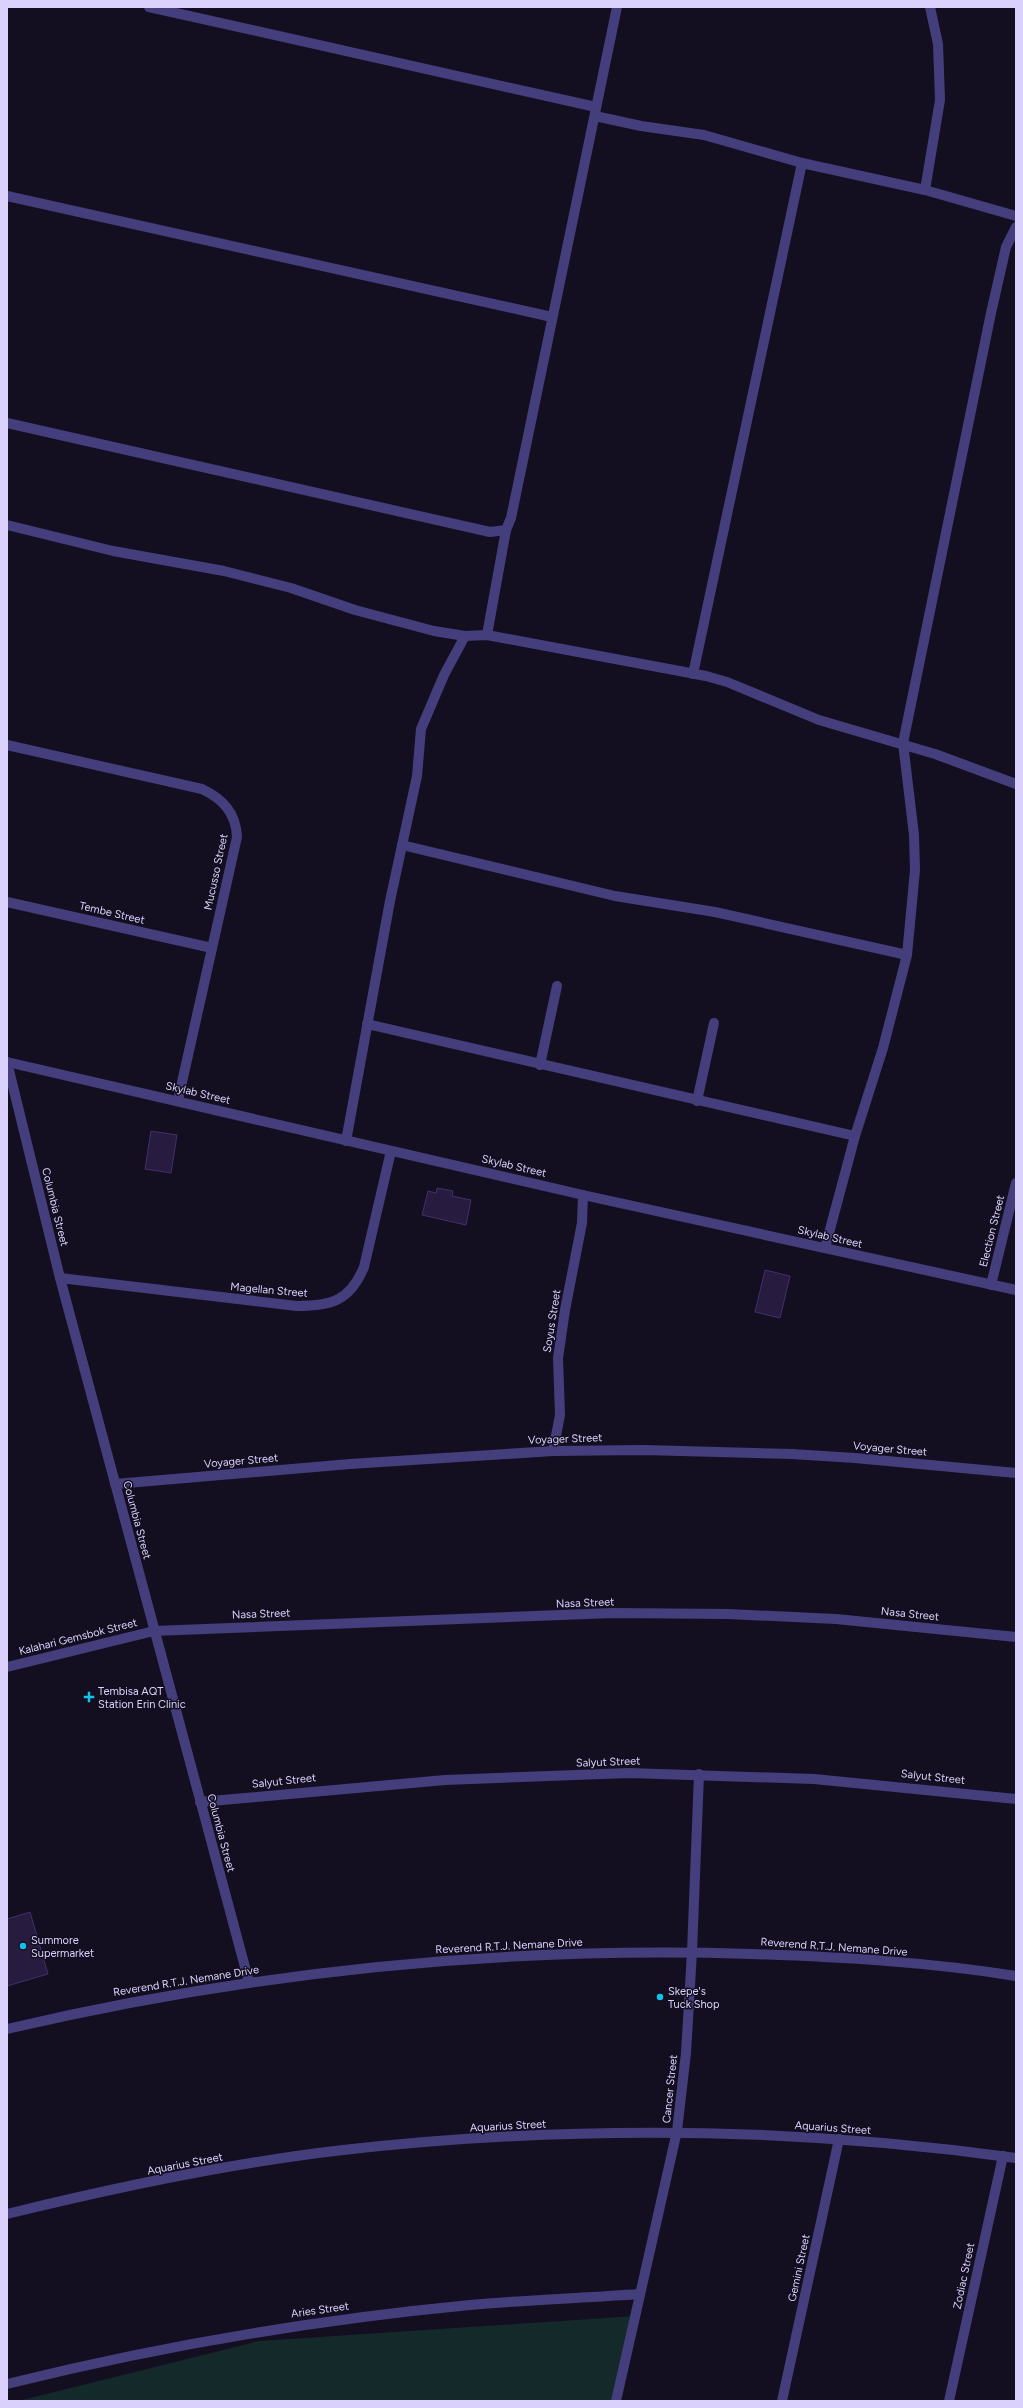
<svg xmlns="http://www.w3.org/2000/svg" width="1023" height="2408" font-family="Figtree,sans-serif">
	<style>
		.green { fill: #13292a }
		.building { fill: #271c40; stroke: #40306a }
		.lines { fill: none; stroke-linecap: round; stroke-linejoin: round }
		.minor { stroke: #453e7c; stroke-width: 10 }
		.poi-dot { fill: #12c2e8; stroke: #130f21; stroke-width: 1.5 }
		.labels { text-anchor: middle; dominant-baseline: central; stroke-width: 3; stroke-linejoin: round; paint-order: stroke }
		.street-label { font-size: 11px; fill: #dad2fc; stroke: #130f21 }
		.poi-label { font-size: 11px; fill: #dad2fc; stroke: #130f21; text-anchor: start }
	</style>
	<rect width="100%" height="100%" fill="#130f21"/>
	<!-- green -->
	<polygon class="green" points="636,2316 618,2401 18,2401 259,2341"/>
	<!-- building -->
	<g class="building">
		<polygon points="151,1131 177,1135 171,1173 145,1169"/>
		<polygon points="437,1188 453,1191 452,1196 471,1200 466,1225 422,1215 428,1191 436,1193"/>
		<polygon points="765,1270 790,1276 780,1318 755,1312"/>
		<polygon points="30,1912 48,1974 7,1986 7,1919"/>
	</g>
	<g class="lines">
		<!-- minor -->
		<g class="minor">
			<polyline points="149,7 596,107"/>
			<polyline points="595,116 641,126 704,135 802,163 925,190 1016,216"/>
			<polyline points="925,190 940,100 938,44 930,7"/>
			<polyline points="7,196 552,317"/>
			<polyline points="7,423 490,532 506,530"/>
			<polyline points="7,525 113,551 224,571 291,588 355,610 434,631 465,636 487,635 706,676 727,682 819,720 935,754 1016,784"/>
			<polyline points="487,635 506,530 511,518 617,7"/>
			<polyline points="693,674 802,163"/>
			<path d="M7 745 202 789C223 799 236 813 237 837L178 1100"/>
			<polyline points="402,845 615,896 715,912 907,955"/>
			<polyline points="7,902 212,948"/>
			<polyline points="367,1024 855,1136"/>
			<polyline points="7,1062 583,1195 1016,1290"/>
			<polyline points="7,1062 60,1278 249,1982"/>
			<polyline points="540,1065 557,986"/>
			<polyline points="697,1101 714,1023"/>
			<polyline points="346,1141 390,901 417,776 421,729 444,675 465,636"/>
			<polyline points="825,1248 855,1136 883,1048 907,955 915,870 914,835 903,743 991,313 1006,247 1016,227"/>
			<path d="M60 1278 297 1306C331 1306 350 1301 364 1267L391 1151"/>
			<polyline points="991,1285 1016,1183"/>
			<polyline points="553,1451 560,1415 558,1358 565,1310 582,1223 583,1195"/>
			<polyline points="115,1484 350,1464 553,1451 644,1450 792,1454 855,1458 1016,1473"/>
			<polyline points="7,1667 154,1631 613,1613 728,1614 836,1619 1016,1637"/>
			<polyline points="200,1802 445,1780 629,1773 814,1779 1016,1799"/>
			<path d="M7 2029C251 1972 501 1946 752 1954 840 1957 929 1962 1016 1976"/>
			<path d="M7 2214C117 2187 230 2163 343 2150 566 2125 794 2127 1016 2158"/>
			<path d="M7 2384C160 2346 313 2320 470 2305 527 2300 584 2298 640 2294"/>
			<polyline points="616,2401 677,2131 686,2053 692,1952 699,1774"/>
			<polyline points="782,2401 839,2139"/>
			<polyline points="949,2401 1003,2156"/>
		</g>
	</g>
	<!-- markers -->
	<g class="poi-dot">
		<path d="M87 1691h4v4h4v4h-4v4h-4v-4h-4v-4h4z"/>
		<circle cx="23" cy="1946" r="4"/>
		<circle cx="660" cy="1997" r="4"/>
	</g>
	<g class="labels">
		<!-- street labels -->
		<g class="street-label">
			<text transform="translate(216 872) rotate(-78)">Mucusso Street</text>
			<text transform="translate(112 913) rotate(13)">Tembe Street</text>
			<text transform="translate(198 1093) rotate(13)">Skylab Street</text>
			<text transform="translate(514 1166) rotate(13)">Skylab Street</text>
			<text transform="translate(55 1207) rotate(76)">Columbia Street</text>
			<text transform="translate(992 1231) rotate(-76)">Election Street</text>
			<text transform="translate(830 1237) rotate(13)">Skylab Street</text>
			<text transform="translate(269 1290) rotate(5)">Magellan Street</text>
			<text transform="translate(552 1321) rotate(-81)">Soyus Street</text>
			<text transform="translate(565 1439) rotate(-2)">Voyager Street</text>
			<text transform="translate(890 1449) rotate(5)">Voyager Street</text>
			<text transform="translate(241 1461) rotate(-5)">Voyager Street</text>
			<text transform="translate(137 1520) rotate(75)">Columbia Street</text>
			<text transform="translate(585 1603) rotate(-2)">Nasa Street</text>
			<text transform="translate(261 1614) rotate(-2)">Nasa Street</text>
			<text transform="translate(910 1614) rotate(6)">Nasa Street</text>
			<text transform="translate(78 1637) rotate(-14)">Kalahari Gemsbok Street</text>
			<text transform="translate(608 1762) rotate(-2)">Salyut Street</text>
			<text transform="translate(933 1777) rotate(6)">Salyut Street</text>
			<text transform="translate(284 1781) rotate(-6)">Salyut Street</text>
			<text transform="translate(221 1833) rotate(75)">Columbia Street</text>
			<text transform="translate(509 1946) rotate(-3)">Reverend R.T.J. Nemane Drive</text>
			<text transform="translate(834 1947) rotate(4)">Reverend R.T.J. Nemane Drive</text>
			<text transform="translate(186 1981) rotate(-9)">Reverend R.T.J. Nemane Drive</text>
			<text transform="translate(670 2089) rotate(-84)">Cancer Street</text>
			<text transform="translate(508 2126) rotate(-3)">Aquarius Street</text>
			<text transform="translate(833 2128) rotate(4)">Aquarius Street</text>
			<text transform="translate(185 2164) rotate(-11)">Aquarius Street</text>
			<text transform="translate(799 2268) rotate(-78)">Gemini Street</text>
			<text transform="translate(964 2276) rotate(-78)">Zodiac Street</text>
			<text transform="translate(320 2310) rotate(-8)">Aries Street</text>
		</g>
		<!-- poi labels -->
		<g class="poi-label">
			<text x="98" y="1691">Tembisa AQT<tspan x="98" dy="13">Station Erin Clinic</tspan></text>
			<text x="31" y="1940">Summore<tspan x="31" dy="13">Supermarket</tspan></text>
			<text x="668" y="1991">Skepe's<tspan x="668" dy="13">Tuck Shop</tspan></text>
		</g>
	</g>
	<!-- border -->
	<rect width="1023" height="2408" fill="none" stroke="#dad2fc" stroke-width="16"/>
</svg>
